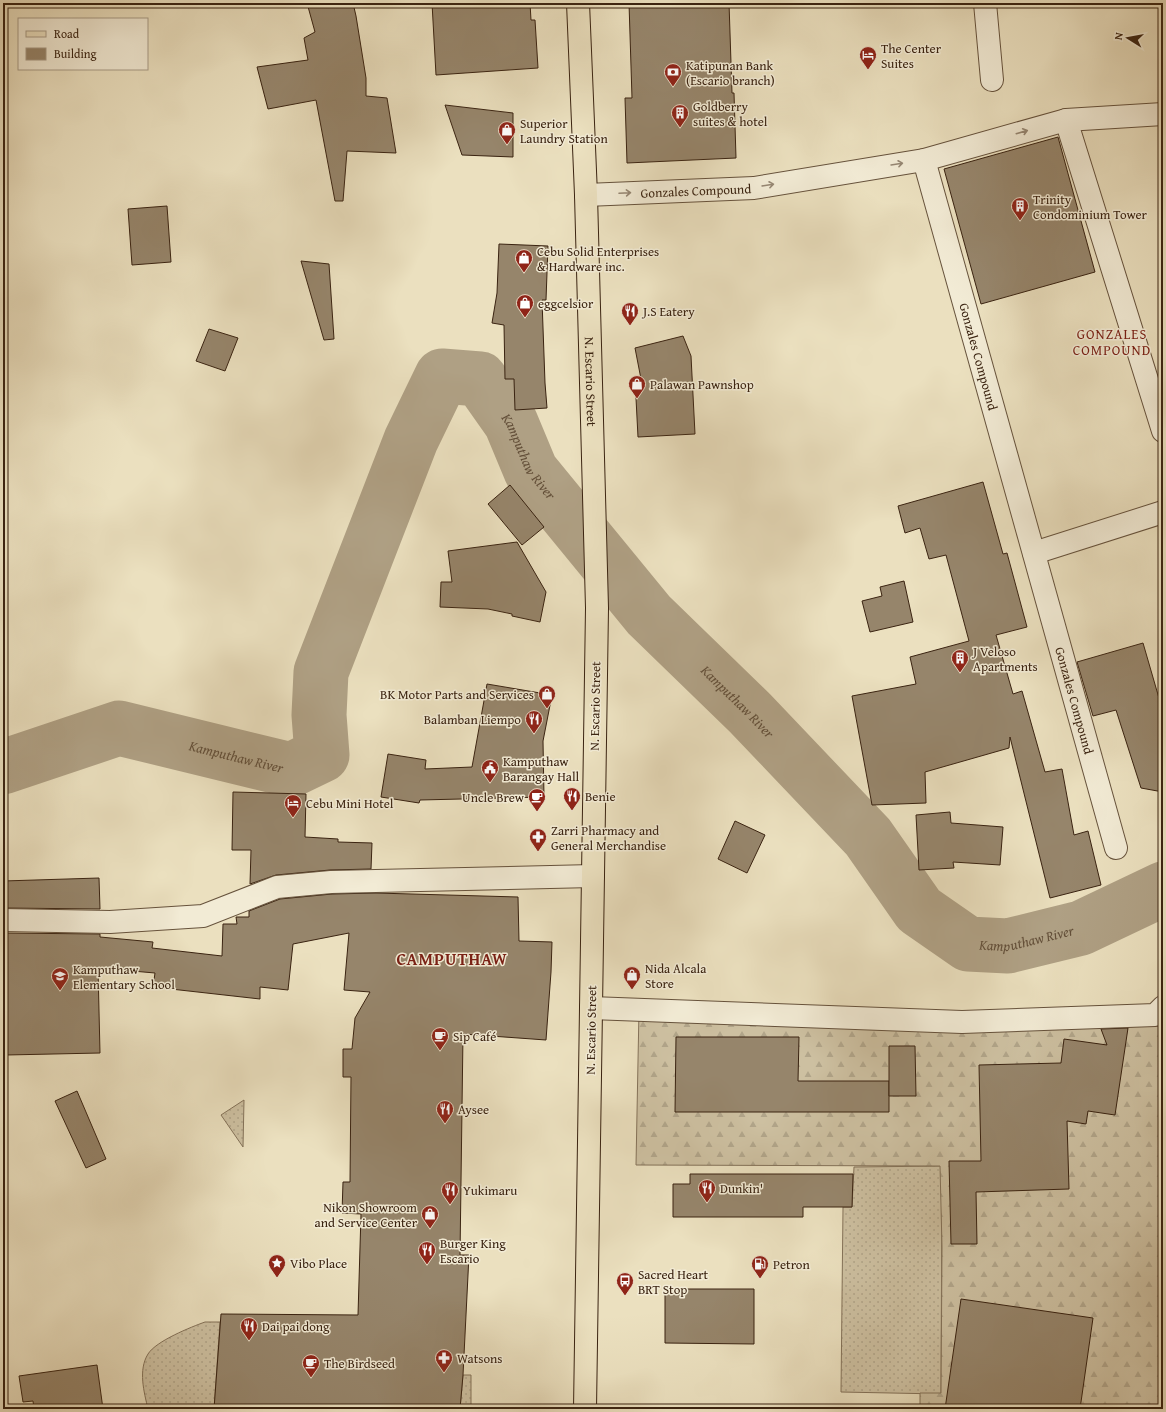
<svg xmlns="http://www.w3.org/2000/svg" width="1166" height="1412" font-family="'Gentium Book Plus',serif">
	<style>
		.grass { fill: url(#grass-dots); stroke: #847259 }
		.forest { fill: url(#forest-firs); stroke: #847259 }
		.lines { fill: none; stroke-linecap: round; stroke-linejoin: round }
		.river { stroke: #afa084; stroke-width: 55 }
		.building { fill: #96856b; stroke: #3a2311 }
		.minor-casing { stroke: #66523c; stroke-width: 24 }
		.major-casing { stroke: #3a2311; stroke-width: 24 }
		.minor { stroke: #f2ebd5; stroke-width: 22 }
		.major { stroke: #ebe0bf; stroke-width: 22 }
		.oneway { stroke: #968773 }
		.labels { text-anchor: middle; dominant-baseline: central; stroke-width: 3; stroke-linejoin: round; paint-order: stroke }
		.poi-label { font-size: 13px; fill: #3a2311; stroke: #f2ebd5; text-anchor: start }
		.street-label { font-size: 13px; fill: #3a2311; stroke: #f2ebd5 }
		.neighbourhood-label { font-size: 14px; letter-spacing: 1px; fill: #7a1f14; stroke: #f2ebd5 }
		.water-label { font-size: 14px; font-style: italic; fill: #634f39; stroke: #f2ebd5 }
		.district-label { font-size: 17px; font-weight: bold; letter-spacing: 1px; fill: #7a1f14; stroke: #f2ebd5 }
	</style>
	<defs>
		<pattern id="grass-dots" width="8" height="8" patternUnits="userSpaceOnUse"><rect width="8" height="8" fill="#cdc0a1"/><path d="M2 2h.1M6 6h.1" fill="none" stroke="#b1a58a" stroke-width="1.8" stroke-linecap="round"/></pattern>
		<pattern id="forest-firs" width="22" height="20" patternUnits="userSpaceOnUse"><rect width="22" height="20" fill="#cdc0a1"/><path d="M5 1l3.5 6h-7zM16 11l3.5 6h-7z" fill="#b1a58a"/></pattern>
	</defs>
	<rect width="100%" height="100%" fill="#ebe0bf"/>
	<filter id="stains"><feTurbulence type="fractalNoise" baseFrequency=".005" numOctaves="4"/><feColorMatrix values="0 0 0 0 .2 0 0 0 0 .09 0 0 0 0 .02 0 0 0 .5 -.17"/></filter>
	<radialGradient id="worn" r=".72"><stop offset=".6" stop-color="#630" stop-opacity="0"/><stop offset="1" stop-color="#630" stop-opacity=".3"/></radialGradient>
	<!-- grass -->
	<g class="grass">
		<polygon points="244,1100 243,1147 221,1115"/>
		<polygon points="942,1166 941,1394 841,1392 843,1207 852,1207 854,1167"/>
		<path d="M205 1322H220L214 1409H148C144 1392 138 1370 148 1354 156 1341 191 1327 205 1322Z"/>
		<polygon points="463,1375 471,1375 471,1409 460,1409"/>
	</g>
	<!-- forest -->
	<polygon class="forest" points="639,1010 1163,1014 1163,1409 920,1409 920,1393 941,1393 942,1247 940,1166 636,1165"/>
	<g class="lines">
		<!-- river -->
		<path class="river" id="s1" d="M3 767 119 728 291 770 322 755 319 715 321 672 411 440 442 376 480 379 511 423 531 471 649 615 750 713 868 837 919 910 968 944 1008 946 1081 928 1163 889"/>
	</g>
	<!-- building -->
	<g class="building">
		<polygon points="307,3 353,3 356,16 366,78 366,96 387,98 396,153 347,151 343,201 335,201 316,100 268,109 257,67 308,60 304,38 315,32"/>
		<polygon points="432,3 530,3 531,20 535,20 538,68 436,75"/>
		<polygon points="629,3 729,3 732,93 734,93 736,158 627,163 625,98 632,98"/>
		<polygon points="445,105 513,113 513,157 462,155"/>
		<polygon points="1058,137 1095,272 981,304 944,169"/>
		<polygon points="167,206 171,262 132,265 128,209"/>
		<polygon points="499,244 548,246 546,300 542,300 545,383 547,408 515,410 514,379 505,379 504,325 492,323 497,293"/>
		<polygon points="301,261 329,264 334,339 324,340"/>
		<polygon points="209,329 238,338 225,371 196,361"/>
		<polygon points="683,336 691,356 695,434 638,437 635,379 641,379 635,348"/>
		<polygon points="983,482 1003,554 1007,553 1027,627 996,635 1013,694 1022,691 1045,772 1062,769 1074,835 1088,831 1101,885 1050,898 1010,737 1009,748 925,772 926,803 872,805 852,696 916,684 910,657 969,641 946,555 929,559 920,528 905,533 898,506"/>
		<polygon points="510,485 544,527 522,545 488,504"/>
		<polygon points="517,542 546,592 540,622 512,616 512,614 488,609 440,607 441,582 452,582 448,551"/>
		<polygon points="904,581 913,622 870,632 862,601 882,596 880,587"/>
		<polygon points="1143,643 1163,712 1163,792 1141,788 1116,710 1093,716 1077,662"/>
		<polygon points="487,684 552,695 543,741 544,797 420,800 419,803 381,797 388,754 426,760 425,769 472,767"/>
		<polygon points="233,792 306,794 305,837 338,839 338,842 372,843 371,869 330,870 276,875 250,884 251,850 232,850"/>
		<polygon points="950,812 951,823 1003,827 1000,865 953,862 954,868 919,870 916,815"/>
		<polygon points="735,821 765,835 747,873 718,859"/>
		<polygon points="99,878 100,909 3,908 3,881"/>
		<polygon points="376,893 518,897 519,941 552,942 551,972 546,1040 463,1034 460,1255 469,1255 463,1375 460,1409 214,1409 221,1314 358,1315 361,1214 342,1213 343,1182 350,1182 351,1077 343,1077 343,1049 352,1049 355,1018 370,992 344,990 349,933 293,944 288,990 260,987 260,999 153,987 155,973 98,968 100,1053 6,1055 3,933 100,934 100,937 153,942 152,948 222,956 223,924 237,924 236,917 249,917 249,911 280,899 332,894"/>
		<polygon points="1128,1028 1115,1115 1088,1111 1086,1124 1067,1121 1069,1189 976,1192 977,1244 951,1244 949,1161 981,1161 979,1065 1061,1063 1064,1039 1107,1045 1101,1029"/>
		<polygon points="676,1037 799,1037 798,1081 889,1081 889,1112 675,1112"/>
		<polygon points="889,1046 915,1046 916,1096 889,1096"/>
		<polygon points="77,1091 106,1159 86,1168 55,1101"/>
		<polygon points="690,1174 853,1174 852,1207 803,1207 803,1217 673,1217 673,1184 690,1184"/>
		<polygon points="665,1289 754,1289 754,1344 665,1343"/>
		<polygon points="961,1299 1093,1318 1080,1409 945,1409"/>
		<polygon points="97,1365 103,1409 34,1409 33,1401 23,1402 19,1376"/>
	</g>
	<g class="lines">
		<!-- minor casing -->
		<g class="minor-casing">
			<g id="minor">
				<polyline points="985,3 992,80"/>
				<polyline points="1066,120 1163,431"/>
				<path id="s2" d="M924 160 1116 848"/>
				<path id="s3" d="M586 195 754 188 924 160 1066 120 1163 114"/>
				<polyline points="1034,553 1163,512"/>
				<polyline points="3,920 110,922 203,916 277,887 331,882 593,876"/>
				<polyline points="591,1008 962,1022 1155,1015 1163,1007"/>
			</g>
		</g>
		<!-- major casing -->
		<g class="major-casing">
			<g id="major">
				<path id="s4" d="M578 3 586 195 597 608 585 1409"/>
			</g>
		</g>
		<!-- minor -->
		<use href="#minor" class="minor"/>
		<!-- major -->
		<use href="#major" class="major"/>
	</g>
	<!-- one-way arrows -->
	<defs><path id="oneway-shaft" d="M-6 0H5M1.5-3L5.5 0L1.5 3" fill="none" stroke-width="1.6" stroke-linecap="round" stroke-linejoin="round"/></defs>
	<g class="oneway">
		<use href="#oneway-shaft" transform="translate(1022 132) rotate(-16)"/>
		<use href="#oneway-shaft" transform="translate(897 164) rotate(-9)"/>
		<use href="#oneway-shaft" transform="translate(768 185) rotate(-9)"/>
		<use href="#oneway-shaft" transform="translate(625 193) rotate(-3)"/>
	</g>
	<!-- icons -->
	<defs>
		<g id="hotel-pin" transform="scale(0.9)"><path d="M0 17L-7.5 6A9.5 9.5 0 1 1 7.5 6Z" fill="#8f2418" stroke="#f2ebd5"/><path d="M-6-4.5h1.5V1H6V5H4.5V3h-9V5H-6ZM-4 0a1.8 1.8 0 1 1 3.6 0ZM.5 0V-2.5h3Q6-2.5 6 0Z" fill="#fff"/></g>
		<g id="bank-pin" transform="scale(0.9)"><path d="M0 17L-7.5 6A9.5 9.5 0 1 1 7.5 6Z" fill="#8f2418" stroke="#f2ebd5"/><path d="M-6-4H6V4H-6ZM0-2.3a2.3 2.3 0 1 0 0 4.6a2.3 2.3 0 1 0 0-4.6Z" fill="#fff"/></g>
		<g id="building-pin" transform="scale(0.9)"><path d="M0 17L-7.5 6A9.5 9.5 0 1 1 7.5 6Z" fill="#8f2418" stroke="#f2ebd5"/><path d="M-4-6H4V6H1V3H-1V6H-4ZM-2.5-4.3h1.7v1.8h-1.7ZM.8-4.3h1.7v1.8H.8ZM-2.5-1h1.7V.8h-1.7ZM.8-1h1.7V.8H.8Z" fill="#fff"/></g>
		<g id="shop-pin" transform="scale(0.9)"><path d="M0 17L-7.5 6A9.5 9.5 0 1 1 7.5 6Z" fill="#8f2418" stroke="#f2ebd5"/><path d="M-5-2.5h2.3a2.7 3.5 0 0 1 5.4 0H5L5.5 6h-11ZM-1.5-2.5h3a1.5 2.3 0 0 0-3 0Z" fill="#fff"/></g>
		<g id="restaurant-pin" transform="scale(0.9)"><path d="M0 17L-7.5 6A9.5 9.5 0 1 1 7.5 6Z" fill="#8f2418" stroke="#f2ebd5"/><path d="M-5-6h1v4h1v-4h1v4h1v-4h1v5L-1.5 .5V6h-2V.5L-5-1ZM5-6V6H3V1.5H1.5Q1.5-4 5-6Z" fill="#fff"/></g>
		<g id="civic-pin" transform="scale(0.9)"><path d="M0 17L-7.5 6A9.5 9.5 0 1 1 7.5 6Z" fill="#8f2418" stroke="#f2ebd5"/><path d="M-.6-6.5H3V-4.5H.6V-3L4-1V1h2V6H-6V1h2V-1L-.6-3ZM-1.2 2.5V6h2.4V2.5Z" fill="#fff"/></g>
		<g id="cafe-pin" transform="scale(0.9)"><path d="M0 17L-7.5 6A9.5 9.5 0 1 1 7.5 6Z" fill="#8f2418" stroke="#f2ebd5"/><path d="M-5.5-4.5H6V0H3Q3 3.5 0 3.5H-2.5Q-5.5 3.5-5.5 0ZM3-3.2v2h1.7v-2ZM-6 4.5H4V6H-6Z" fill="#fff"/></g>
		<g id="pharmacy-pin" transform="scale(0.9)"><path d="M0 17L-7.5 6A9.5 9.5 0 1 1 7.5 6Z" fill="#8f2418" stroke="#f2ebd5"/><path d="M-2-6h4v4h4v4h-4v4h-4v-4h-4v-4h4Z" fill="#fff"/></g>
		<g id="school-pin" transform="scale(0.9)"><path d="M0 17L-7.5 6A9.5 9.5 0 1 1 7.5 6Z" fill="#8f2418" stroke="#f2ebd5"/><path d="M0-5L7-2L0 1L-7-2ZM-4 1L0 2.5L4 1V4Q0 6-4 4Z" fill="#fff"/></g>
		<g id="sight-pin" transform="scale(0.9)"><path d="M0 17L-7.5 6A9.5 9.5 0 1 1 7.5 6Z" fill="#8f2418" stroke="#f2ebd5"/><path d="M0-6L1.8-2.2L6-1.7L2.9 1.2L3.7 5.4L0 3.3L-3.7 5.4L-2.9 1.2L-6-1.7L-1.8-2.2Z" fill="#fff"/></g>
		<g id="fuel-pin" transform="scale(0.9)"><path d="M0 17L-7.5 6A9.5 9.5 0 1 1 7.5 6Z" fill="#8f2418" stroke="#f2ebd5"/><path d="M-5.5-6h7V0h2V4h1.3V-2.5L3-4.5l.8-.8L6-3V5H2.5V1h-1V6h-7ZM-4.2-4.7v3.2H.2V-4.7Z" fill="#fff"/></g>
		<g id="bus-pin" transform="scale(0.9)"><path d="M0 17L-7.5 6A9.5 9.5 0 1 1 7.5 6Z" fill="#8f2418" stroke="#f2ebd5"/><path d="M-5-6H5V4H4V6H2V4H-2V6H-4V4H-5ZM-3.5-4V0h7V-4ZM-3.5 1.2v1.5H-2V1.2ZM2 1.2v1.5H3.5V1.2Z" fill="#fff"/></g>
	</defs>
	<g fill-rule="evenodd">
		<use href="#hotel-pin" x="868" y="55"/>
		<use href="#bank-pin" x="673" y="72"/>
		<use href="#building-pin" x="680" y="113"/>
		<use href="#shop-pin" x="507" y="130"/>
		<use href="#building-pin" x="1020" y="206"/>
		<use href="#shop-pin" x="524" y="258"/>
		<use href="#shop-pin" x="525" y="303"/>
		<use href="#restaurant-pin" x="630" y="311"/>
		<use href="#shop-pin" x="637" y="384"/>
		<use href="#building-pin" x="960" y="658"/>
		<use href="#shop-pin" x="547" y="694"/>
		<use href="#restaurant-pin" x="534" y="719"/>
		<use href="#civic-pin" x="490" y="768"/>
		<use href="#restaurant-pin" x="572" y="796"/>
		<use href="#cafe-pin" x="537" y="797"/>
		<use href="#hotel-pin" x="293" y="803"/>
		<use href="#pharmacy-pin" x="538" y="837"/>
		<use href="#shop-pin" x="632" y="975"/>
		<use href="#school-pin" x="60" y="976"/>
		<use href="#cafe-pin" x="440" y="1036"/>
		<use href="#restaurant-pin" x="445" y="1109"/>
		<use href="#restaurant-pin" x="707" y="1188"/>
		<use href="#restaurant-pin" x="450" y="1190"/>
		<use href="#shop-pin" x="430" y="1214"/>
		<use href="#restaurant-pin" x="427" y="1250"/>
		<use href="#sight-pin" x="277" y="1263"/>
		<use href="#fuel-pin" x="760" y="1264"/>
		<use href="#bus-pin" x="625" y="1281"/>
		<use href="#restaurant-pin" x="249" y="1326"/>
		<use href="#pharmacy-pin" x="444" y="1358"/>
		<use href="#cafe-pin" x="311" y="1363"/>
	</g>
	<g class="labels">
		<!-- poi labels -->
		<g class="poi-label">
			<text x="881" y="48">The Center<tspan x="881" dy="15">Suites</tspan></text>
			<text x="686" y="65">Katipunan Bank<tspan x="686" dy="15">(Escario branch)</tspan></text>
			<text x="693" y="106">Goldberry<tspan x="693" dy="15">suites &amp; hotel</tspan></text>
			<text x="520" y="123">Superior<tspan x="520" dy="15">Laundry Station</tspan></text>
			<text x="1033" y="199">Trinity<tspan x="1033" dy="15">Condominium Tower</tspan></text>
			<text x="537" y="251">Cebu Solid Enterprises<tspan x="537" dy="15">&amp; Hardware inc.</tspan></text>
			<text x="538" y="303">eggcelsior</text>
			<text x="643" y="311">J.S Eatery</text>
			<text x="650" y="384">Palawan Pawnshop</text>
			<text x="973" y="651">J Veloso<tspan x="973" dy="15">Apartments</tspan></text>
			<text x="534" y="694" text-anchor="end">BK Motor Parts and Services</text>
			<text x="521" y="719" text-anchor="end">Balamban Liempo</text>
			<text x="503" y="761">Kamputhaw<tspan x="503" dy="15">Barangay Hall</tspan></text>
			<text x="585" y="796">Benie</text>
			<text x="524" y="797" text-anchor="end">Uncle Brew</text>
			<text x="306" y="803">Cebu Mini Hotel</text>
			<text x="551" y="830">Zarri Pharmacy and<tspan x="551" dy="15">General Merchandise</tspan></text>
			<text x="645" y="968">Nida Alcala<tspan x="645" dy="15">Store</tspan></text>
			<text x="73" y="969">Kamputhaw<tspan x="73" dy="15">Elementary School</tspan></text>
			<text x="453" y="1036">Sip Café</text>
			<text x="458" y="1109">Aysee</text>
			<text x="720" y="1188">Dunkin'</text>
			<text x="463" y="1190">Yukimaru</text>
			<text x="417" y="1207" text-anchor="end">Nikon Showroom<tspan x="417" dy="15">and Service Center</tspan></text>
			<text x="440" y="1243">Burger King<tspan x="440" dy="15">Escario</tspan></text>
			<text x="290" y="1263">Vibo Place</text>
			<text x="773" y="1264">Petron</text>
			<text x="638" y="1274">Sacred Heart<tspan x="638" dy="15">BRT Stop</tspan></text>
			<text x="262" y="1326">Dai pai dong</text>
			<text x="457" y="1358">Watsons</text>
			<text x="324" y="1363">The Birdseed</text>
		</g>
		<!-- street labels -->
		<g class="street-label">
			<text stroke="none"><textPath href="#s3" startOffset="110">Gonzales Compound</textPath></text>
			<text stroke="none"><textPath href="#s2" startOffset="204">Gonzales Compound</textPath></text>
			<text stroke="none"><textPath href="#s4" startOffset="379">N. Escario Street</textPath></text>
			<text stroke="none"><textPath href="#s2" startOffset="561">Gonzales Compound</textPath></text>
			<text transform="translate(595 706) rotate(-89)">N. Escario Street</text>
			<text transform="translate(591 1030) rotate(-89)">N. Escario Street</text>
		</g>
		<!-- neighbourhood labels -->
		<g class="neighbourhood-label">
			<text x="1112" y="334">GONZALES<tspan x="1112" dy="16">COMPOUND</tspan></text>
		</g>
		<!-- water labels -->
		<g class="water-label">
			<text stroke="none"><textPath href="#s1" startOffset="867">Kamputhaw River</textPath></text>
			<text stroke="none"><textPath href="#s1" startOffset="1191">Kamputhaw River</textPath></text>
			<text stroke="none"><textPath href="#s1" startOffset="243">Kamputhaw River</textPath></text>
			<text stroke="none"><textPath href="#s1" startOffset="1587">Kamputhaw River</textPath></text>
		</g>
		<!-- district labels -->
		<g class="district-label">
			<text x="452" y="958">CAMPUTHAW</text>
		</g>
	</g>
	<!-- margin -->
	<rect width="1166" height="1412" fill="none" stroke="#ebe0bf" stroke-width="16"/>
	<rect x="4" y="4" width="1158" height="1404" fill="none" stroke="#3a2311" stroke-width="2"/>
	<rect x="8" y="8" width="1150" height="1396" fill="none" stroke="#3a2311"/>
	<!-- legend -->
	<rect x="18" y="18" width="130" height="52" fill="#f2ebd5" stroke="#a89b87"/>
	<rect x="26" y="31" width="20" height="6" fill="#ebe0bf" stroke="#a89b87"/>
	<text x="54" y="38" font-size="12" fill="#3a2311">Road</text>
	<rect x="26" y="48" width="20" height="12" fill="#96856b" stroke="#a89b87"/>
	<text x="54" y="58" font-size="12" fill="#3a2311">Building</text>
	<!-- north arrow -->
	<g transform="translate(1128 38) rotate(281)" stroke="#f2ebd5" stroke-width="3" paint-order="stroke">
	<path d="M0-3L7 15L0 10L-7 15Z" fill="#3a2311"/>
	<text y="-6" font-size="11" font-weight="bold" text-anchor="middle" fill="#3a2311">N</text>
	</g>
	<rect width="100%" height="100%" filter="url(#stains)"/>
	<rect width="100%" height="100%" fill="url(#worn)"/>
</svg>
